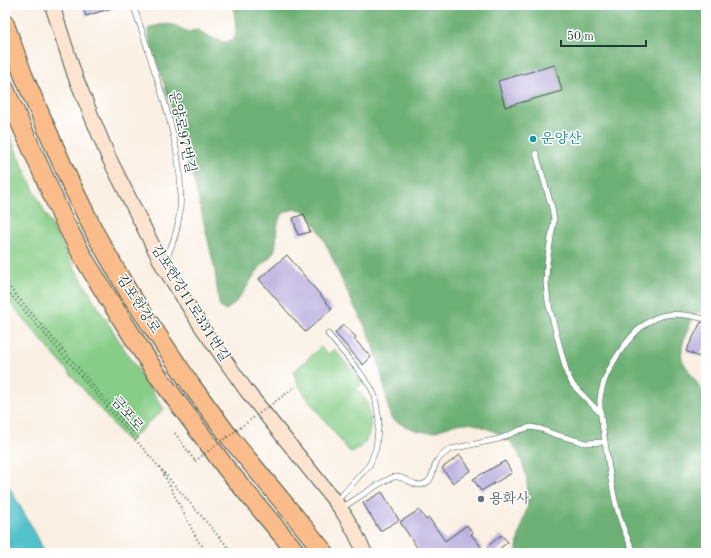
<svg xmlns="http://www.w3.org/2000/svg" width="711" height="558" font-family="'Old Standard TT','Noto Serif KR',serif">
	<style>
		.green { fill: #87cd87; stroke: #53855e }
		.forest { fill: #6db074; stroke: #467654 }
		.water { fill: #53c1ca; stroke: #397f7f }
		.building { fill: #b8acdd }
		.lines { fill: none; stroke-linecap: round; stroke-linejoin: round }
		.lane-casing { stroke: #40584e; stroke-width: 6 }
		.secondary-casing { stroke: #40584e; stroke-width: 16 }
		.highway-casing { stroke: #40584e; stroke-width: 20 }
		.path { stroke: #40584e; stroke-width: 2; stroke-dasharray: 1 3; stroke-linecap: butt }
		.lane { stroke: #fff; stroke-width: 5 }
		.secondary { stroke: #fde4d0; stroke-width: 14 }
		.highway { stroke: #f9bc8a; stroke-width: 18 }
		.path-bridge { stroke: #40584e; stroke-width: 2; stroke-dasharray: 1 3; stroke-linecap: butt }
		.culture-dot { fill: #0f9aa8; stroke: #fff; stroke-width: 1.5 }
		.worship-dot { fill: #6b7280; stroke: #fff; stroke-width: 1.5 }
		.labels { text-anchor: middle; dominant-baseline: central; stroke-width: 3; stroke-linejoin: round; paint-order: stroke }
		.street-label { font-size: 14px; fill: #1f3d34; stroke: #fff }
		.culture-label { font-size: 14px; fill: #0d838f; stroke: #fff; text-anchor: start }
		.worship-label { font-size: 14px; fill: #5b616d; stroke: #fff; text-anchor: start }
	</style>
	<rect width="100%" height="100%" fill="#fff"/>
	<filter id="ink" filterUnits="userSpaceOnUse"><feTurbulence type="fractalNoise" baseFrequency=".025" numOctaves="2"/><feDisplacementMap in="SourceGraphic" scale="8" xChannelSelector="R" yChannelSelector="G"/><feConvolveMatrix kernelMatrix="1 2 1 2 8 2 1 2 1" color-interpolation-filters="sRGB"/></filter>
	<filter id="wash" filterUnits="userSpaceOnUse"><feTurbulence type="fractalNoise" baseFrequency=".012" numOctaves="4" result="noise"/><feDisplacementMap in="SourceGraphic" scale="16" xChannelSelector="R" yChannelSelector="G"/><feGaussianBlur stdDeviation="0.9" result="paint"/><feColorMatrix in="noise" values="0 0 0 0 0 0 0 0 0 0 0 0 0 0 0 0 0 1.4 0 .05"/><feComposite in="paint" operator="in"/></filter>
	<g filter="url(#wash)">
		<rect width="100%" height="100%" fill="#faefe2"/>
		<!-- green -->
		<g class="green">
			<path d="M5 124C45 226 103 319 164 409L128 442 5 297Z"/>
			<path d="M321 347 328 354 334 349 363 383 357 389C360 393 364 397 367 402 368 405 369 408 369 411 373 429 369 443 353 452L349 451 310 402 298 384 293 372Z"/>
		</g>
		<!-- forest -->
		<path class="forest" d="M234 5H706V314L696 312C690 326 679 343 682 360L706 397V553H517C517 545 518 537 521 529 522 522 525 515 527 508 530 489 525 456 510 442 506 437 500 434 495 432 486 428 475 423 466 423 455 423 446 428 436 431 422 435 402 426 391 418 388 410 387 402 386 394 382 377 378 360 373 344 367 327 357 313 350 298 341 280 319 221 305 212 299 207 289 209 283 214 274 223 278 238 275 249 272 257 263 263 258 270 248 283 241 301 226 310L222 309 219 304 215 271 196 188 184 146 148 34V29C152 26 156 26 160 25 173 23 176 25 187 32L197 30C208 34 229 52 236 34Z"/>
		<!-- water -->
		<polygon class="water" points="5,480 36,534 45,553 5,553"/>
		<g id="blocks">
			<!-- building -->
			<g class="building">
				<polygon points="82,5 114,5 115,7 86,16"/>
				<polygon points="555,65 562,91 505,107 498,81"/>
				<polygon points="304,214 310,232 298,235 293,218"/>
				<polygon points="287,255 332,309 305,332 259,279"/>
				<polygon points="701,322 706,323 706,343 699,357 686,351"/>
				<polygon points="343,325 356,337 354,339 371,357 363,365 335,333"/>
				<polygon points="460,455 471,470 453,483 442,468"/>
				<polygon points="505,461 512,473 481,491 473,479"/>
				<polygon points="382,492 399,520 380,531 363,503"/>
				<polygon points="419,510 426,520 429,518 445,541 467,525 473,533 471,534 482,548 475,553 421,553 400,522"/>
				<polygon points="501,535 508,542 494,553 492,553 487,547"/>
			</g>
		</g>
	</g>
	<g filter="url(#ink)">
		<use href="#blocks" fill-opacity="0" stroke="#40584e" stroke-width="1"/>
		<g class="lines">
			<!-- lane casing -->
			<g class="lane-casing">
				<g id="lane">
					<path d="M133 5C140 24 146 43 152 63 168 111 188 172 178 223 176 237 170 250 164 263"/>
					<polyline points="536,153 552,208 554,220 547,262 546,283 548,302 567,374 573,385 601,414"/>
					<polyline points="328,334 359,371 370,386 375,396 379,420 376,448 370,464 336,502"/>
					<path d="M342 508C352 502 385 478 395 477 406 476 414 488 424 484 434 480 432 469 437 461 440 456 446 452 451 449L499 439 520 430 531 427 541 429 554 434 585 443 605 442"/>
					<path d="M635 553C615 519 611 480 605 442 603 428 599 413 600 399 603 371 633 324 661 316 675 312 692 316 706 319"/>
				</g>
			</g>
			<!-- secondary casing -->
			<g class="secondary-casing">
				<polyline id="secondary" points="52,5 75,76 108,156 163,266 203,329 246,390 341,509 353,529 365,553"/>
			</g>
			<!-- highway casing -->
			<g class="highway-casing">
				<g id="highway">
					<polyline points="5,24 24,77 70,182 96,235 128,291 191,385 231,439 325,553"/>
					<polyline points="5,89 62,217 83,257 108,298 156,373 226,468 297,553"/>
				</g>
			</g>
			<!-- path -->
			<g class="path">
				<polyline points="5,282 138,438"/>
				<polyline points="5,288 233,553"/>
				<polyline points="175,433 195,461"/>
				<polyline points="162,471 198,541 209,553"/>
			</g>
			<!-- lane -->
			<use href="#lane" class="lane"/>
			<!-- secondary -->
			<use href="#secondary" class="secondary"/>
			<!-- highway -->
			<use href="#highway" class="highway"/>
			<!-- path-bridge -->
			<polyline class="path-bridge" points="195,461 295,387"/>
		</g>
	</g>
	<!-- markers -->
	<circle class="culture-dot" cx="533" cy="139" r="4"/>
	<circle class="worship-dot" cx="481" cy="499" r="4"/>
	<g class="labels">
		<!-- street labels -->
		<g class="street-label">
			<text transform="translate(182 132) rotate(78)">운양로97번길</text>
			<text transform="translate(190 303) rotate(58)">김포한강11로331번길</text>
			<text transform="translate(138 304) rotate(57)">김포한강로</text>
			<text transform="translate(127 414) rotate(49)">금포로</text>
		</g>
		<!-- culture labels -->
		<g class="culture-label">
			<text x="541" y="139">운양산</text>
		</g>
		<!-- worship labels -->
		<g class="worship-label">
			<text x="489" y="499">용화사</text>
		</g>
	</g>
	<!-- margin -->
	<rect width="711" height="558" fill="none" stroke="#fff" stroke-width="20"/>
	<!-- scale -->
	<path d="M561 40v6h85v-6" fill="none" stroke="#1f3d34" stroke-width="2"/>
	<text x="567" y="40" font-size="12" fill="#1f3d34" stroke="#ffffff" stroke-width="3" paint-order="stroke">50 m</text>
</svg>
